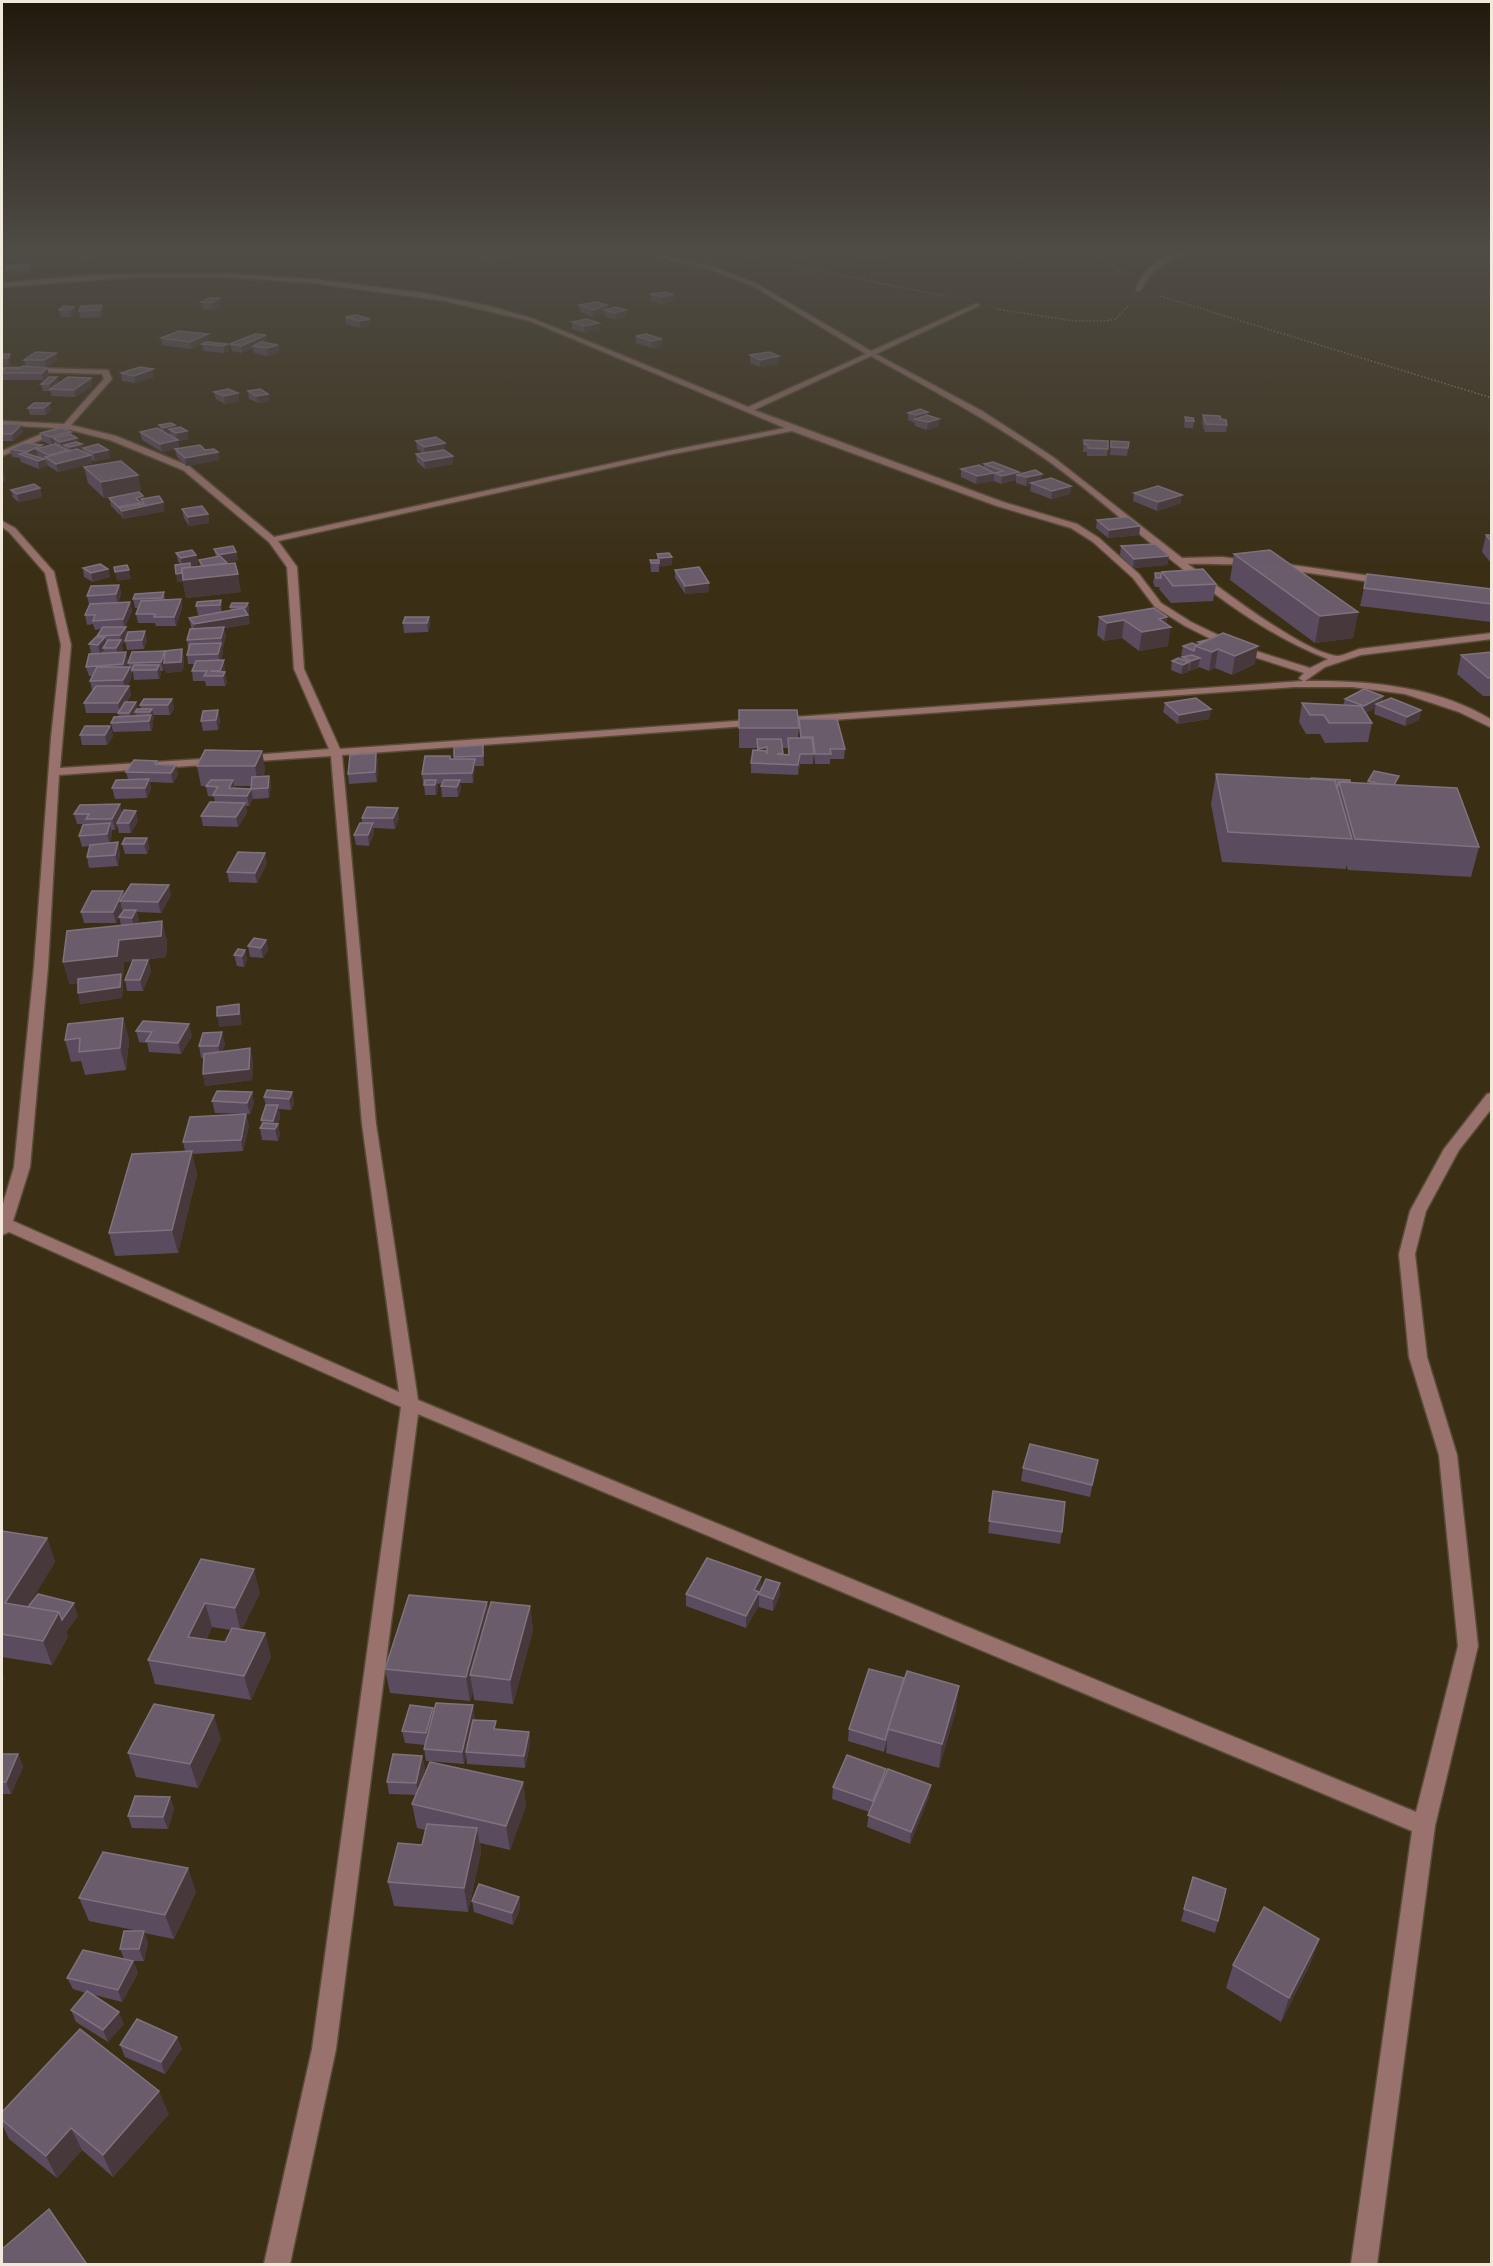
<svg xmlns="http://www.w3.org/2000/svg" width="1493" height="2266" font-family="Georgia,serif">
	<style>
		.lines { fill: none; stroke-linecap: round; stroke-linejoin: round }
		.minor-casing { stroke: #574c35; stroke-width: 3 }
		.path { stroke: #938975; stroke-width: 1.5; stroke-dasharray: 1.5 2; stroke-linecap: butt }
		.minor { fill: #99716d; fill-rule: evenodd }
		.wall { fill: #5a4b5e; fill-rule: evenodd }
		.shaded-wall { fill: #47383b }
		.building { fill: #6b5c6c; stroke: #80727d; stroke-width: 1.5 }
	</style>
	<rect width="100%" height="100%" fill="#3a2e15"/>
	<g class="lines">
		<!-- minor casing -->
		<g class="minor-casing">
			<g id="minor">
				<path d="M638 252H647L710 266 757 284 871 351 975 304H979V306L876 354 982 411 1053 457 1182 558 1222 557 1254 561 1256 563C1250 566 1200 563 1188 564 1217 586 1304 653 1337 656 1343 656 1353 651 1359 649L1492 633V639L1361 655 1325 667 1305 681C1368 680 1437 686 1492 720V728L1459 712 1405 694 1352 687H1294L342 755 376 1124 418 1400 1416 1812 1458 1646 1439 1455 1409 1357 1399 1254 1410 1211 1444 1149 1487 1094 1492 1093V1108L1459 1150 1426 1211 1415 1254 1427 1357 1457 1455 1478 1646 1435 1826 1377 2264H1351L1412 1831 418 1414 336 2049 290 2264H264L312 2049 401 1407 9 1232 2 1235V1207L14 1167 34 967 51 738 61 645 45 573 9 532 2 527V521L15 528 54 572 71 645 60 768 218 758 224 761 218 764 59 775 48 967 30 1167 13 1221 399 1392 362 1124 331 756 242 762 236 759 242 756 329 749 294 669 287 567 269 542 183 470 110 440 67 429 2 456V451L55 428 2 425V421L64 424 104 379 102 374 2 371V367L108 370 112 379 71 425 116 436 189 466 274 537 673 450 785 428 530 321 445 301 313 283 224 277H135L2 287V283L91 275 224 274 313 279 423 293 489 306 534 319 748 407 866 354 753 286 706 268ZM871 356C930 389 991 421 1047 460 1136 524 1225 620 1328 659L1310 668 1243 647 1191 622 1161 603 1139 574 1099 538 1077 524 1003 502 754 410ZM792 431 997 506 1071 528 1093 542 1133 578 1155 607 1185 626 1235 651 1304 673 1299 678 1303 681 340 749 304 669 297 567 278 541 673 454Z"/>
				<path d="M1180 252H1187C1164 265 1154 266 1140 291H1136C1139 271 1161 258 1180 252Z"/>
				<polygon points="1278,563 1385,578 1390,581 1385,584 1275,568 1273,566"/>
			</g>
		</g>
		<!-- path -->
		<g class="path">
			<polyline points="1097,252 1122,272"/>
			<polyline points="744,256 945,296"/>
			<polyline points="1160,296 1492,398"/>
			<polyline points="996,309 1074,321 1105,321 1116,319 1128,306"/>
		</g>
		<!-- minor -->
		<use href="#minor" class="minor"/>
	</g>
	<!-- wall -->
	<g class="wall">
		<polygon points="83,252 97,257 92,261 79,261 78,254"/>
		<polygon points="485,252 499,257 495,262 482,261 481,255"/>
		<polygon points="781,252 808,252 808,256 798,259 781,256"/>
		<polygon points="859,252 883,252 883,256 873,259 859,256"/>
		<polygon points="4,266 30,267 31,273 9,276 6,272"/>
		<polygon points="650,294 674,294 675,301 662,304 650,301"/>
		<polygon points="209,298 221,305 213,310 202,309 201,302"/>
		<polygon points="102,305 103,312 101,317 80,318 79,311"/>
		<polygon points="579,305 607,309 626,310 627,317 616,320 605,316 605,313 593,317 580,312"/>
		<polygon points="63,306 76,313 71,317 61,317 59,310"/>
		<polygon points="345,317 370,319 371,325 360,328 346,324"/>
		<polygon points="572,322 599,323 599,330 585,333 572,329"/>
		<polygon points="208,334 209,341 228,344 229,351 224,353 204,351 202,344 191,349 162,345 161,338"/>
		<polygon points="266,335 267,342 266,342 278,345 279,352 268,356 254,353 253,348 242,353 232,351 230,344"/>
		<polygon points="636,336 662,339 662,346 652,348 636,343"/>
		<polygon points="2,354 10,354 11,361 9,365 2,365"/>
		<polygon points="750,355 779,356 779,364 760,367 750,363"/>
		<polygon points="24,360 57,360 46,368 34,367 47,368 49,376 43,380 3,380 2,372 26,366"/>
		<polygon points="121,373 154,377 135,383 122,381"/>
		<polygon points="91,378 92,386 75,397 52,396 50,391 43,391 41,384 59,383"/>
		<polygon points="248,391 268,394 269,401 258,403 249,399"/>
		<polygon points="214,392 238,393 239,401 225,404 216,399"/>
		<polygon points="34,403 51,411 46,415 30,415 28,408"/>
		<polygon points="908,413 928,415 939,426 927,430 915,426 915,423 908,420"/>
		<polygon points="1203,415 1221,419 1227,425 1226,432 1205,432 1202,423"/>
		<polygon points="1185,417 1194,421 1193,428 1185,428 1184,425"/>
		<polygon points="2,424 23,432 13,441 2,441"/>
		<polygon points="159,425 176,428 187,431 188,439 178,441 179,448 162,452 142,440 140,432 160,430"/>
		<polygon points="41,433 72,435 78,442 82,444 83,452 83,448 108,450 110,458 95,461 92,460 92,463 58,472 47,465 46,461 45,460 46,466 39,469 21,462 20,458 12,457 10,449 42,445 43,447 51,445 42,441"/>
		<polygon points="1084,440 1108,449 1107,456 1087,456 1087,452 1083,452"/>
		<polygon points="416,441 445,443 445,450 453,456 453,464 425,469 417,462 416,454 423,453 417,449"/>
		<polygon points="1111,441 1129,442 1127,456 1110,455"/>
		<polygon points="175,449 205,450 218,452 219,460 186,466 177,457"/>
		<polygon points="984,464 1019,472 1018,475 1042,474 1042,480 1071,486 1070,494 1051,499 1030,491 1031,484 1026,486 1016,483 1016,480 1001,484 994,481 994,476 994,481 976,484 961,477 961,469 984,468"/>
		<polygon points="84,467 138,475 141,491 104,498 88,483"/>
		<polygon points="40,488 42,497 19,502 13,498 11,490"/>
		<polygon points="1134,493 1181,503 1157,511 1133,501"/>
		<polygon points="143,496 144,498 165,511 123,519 121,515 120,515 111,506 109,498"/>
		<polygon points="182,509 208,514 209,523 189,526 184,518"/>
		<polygon points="1097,520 1140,526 1139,535 1108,538 1096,528"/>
		<polygon points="1486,535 1491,535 1491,563 1482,552"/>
		<polygon points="1121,546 1169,556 1167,565 1133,568 1120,555"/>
		<polygon points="214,549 236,552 238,560 226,562 241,592 186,598 183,582 177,582 180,564 178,561 176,553 196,555 198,564 190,566 190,567 200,566 199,560 216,557"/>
		<polygon points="657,554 672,565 659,566 659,572 651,572 650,560 657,560"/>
		<polygon points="1234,554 1358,612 1353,638 1315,643 1230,580"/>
		<polygon points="83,568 108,569 110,577 93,582 84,577"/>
		<polygon points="675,570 709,592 685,594 675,578"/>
		<polygon points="1162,572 1216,584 1213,601 1171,603 1159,589 1160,587 1155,587 1153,582 1155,573 1161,573"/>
		<polygon points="1367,574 1491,589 1491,622 1360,606"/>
		<polygon points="119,585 121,593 118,603 130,602 132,611 125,627 127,633 147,640 144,649 127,650 125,641 122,645 123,649 121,652 128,661 127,667 129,667 128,663 165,651 182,649 184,658 183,671 166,673 165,666 163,671 160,671 161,674 159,679 134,680 133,672 131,673 132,676 127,686 129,686 131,695 127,702 136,702 137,709 141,709 140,705 172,699 174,709 170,715 153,715 154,719 152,722 153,725 151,731 113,732 111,723 119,717 118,713 86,713 84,703 93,690 92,690 90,681 92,676 89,676 86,667 96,654 91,653 89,644 97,637 97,636 101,629 95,630 93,624 87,625 85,615 90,604 89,605 87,596"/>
		<polygon points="164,592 165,600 181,599 182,608 176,626 156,626 155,623 138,623 136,614 138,608 135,608 133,599"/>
		<polygon points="221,600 222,612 231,610 230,607 248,603 249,612 248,615 250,624 224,628 226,637 222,648 223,652 221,660 225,669 224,672 227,682 225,686 206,686 205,681 193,681 192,671 194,664 188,664 187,655 188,649 187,640 192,629 191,627 189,618 205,615 198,615 196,606"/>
		<polygon points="429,617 430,626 428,632 404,633 403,623"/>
		<polygon points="1099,617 1167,617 1166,624 1168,646 1139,651 1122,638 1104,641 1097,635"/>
		<polygon points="1206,640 1255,664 1232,675 1215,668 1209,671 1199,667 1198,668 1189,671 1188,670 1188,672 1181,674 1171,670 1172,661 1182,659 1182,657 1185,657 1181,655 1183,646 1197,645 1198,644 1198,642"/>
		<polygon points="1491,652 1491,696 1483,696 1457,674 1461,655"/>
		<polygon points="1383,696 1382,702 1421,710 1419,720 1405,726 1374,714 1375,708 1366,713 1372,723 1368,742 1325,743 1320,734 1306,734 1299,722 1302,703 1343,705 1345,699"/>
		<polygon points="1165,703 1211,709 1209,719 1178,724 1163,712"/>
		<polygon points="218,710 220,720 218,730 203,731 201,721"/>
		<path d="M739 710 799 728 798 738H800L799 719 845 749 844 759H830V764H815L814 752 813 764H800L798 775 751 773V763L757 750V748H739ZM782 748H788V755L783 754Z"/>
		<polygon points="110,726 113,736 107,745 82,745 80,735"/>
		<polygon points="483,745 484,766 475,766 473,783 460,783 461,790 458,797 442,797 441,786 443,783 437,784 438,790 436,795 425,795 424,784 423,784 422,774 450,756 451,759 454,759 454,747"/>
		<path d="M262 751 265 770 263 776H269L271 786 269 798 253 799 249 806H246L247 813 238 827 203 826 201 816 215 802 214 797 208 796 206 786H201L197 766ZM234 786H251V789L235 788Z"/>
		<polygon points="376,753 378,763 377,782 349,784 348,774"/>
		<polygon points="157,761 158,764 176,765 178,775 173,783 150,782 151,789 147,798 115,799 112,788 128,779 126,772"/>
		<polygon points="1216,774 1367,783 1368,781 1397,785 1479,847 1471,877 1348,870 1346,865 1346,869 1222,862 1211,804"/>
		<polygon points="122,813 138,821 131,833 119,833 117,825 115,830 112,830 112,833 110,843 120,853 118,866 89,868 87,857 90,846 82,847 79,836 87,825 87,824 77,824 74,814"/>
		<polygon points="362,818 399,818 395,829 374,828 374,833 369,846 356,845 354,835 362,823"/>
		<polygon points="147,838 149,848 147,854 125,854 122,844"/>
		<polygon points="267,863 257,883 229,882 227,872"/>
		<polygon points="123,891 124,894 171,895 161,913 137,912 139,920 137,923 162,921 167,942 166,957 144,960 148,960 151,971 143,991 127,991 125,980 133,961 124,962 123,978 122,978 123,985 122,998 80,1004 78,983 69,984 121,925 119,917 123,912 122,909 116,923 84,923 81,912"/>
		<polygon points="266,940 268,950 263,958 250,957 248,946"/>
		<polygon points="245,950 247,960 244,967 237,966 234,955"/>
		<polygon points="123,1018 129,1040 126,1070 85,1075 81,1061 71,1062 65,1040"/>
		<polygon points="136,1031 192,1036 181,1054 149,1052 147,1043 139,1042"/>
		<polygon points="225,1044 222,1052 253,1060 252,1080 205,1086 203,1074 203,1058 201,1058 199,1046"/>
		<polygon points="252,1092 254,1103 250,1114 215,1113 212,1101"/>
		<polygon points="292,1092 294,1104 291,1110 279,1109 280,1117 278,1124 280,1135 278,1141 262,1140 260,1128 262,1125 261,1120 266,1107 264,1097"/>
		<polygon points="246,1114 249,1126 243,1151 192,1154 197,1174 178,1253 115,1256 109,1233 185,1151 183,1142"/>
		<polygon points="1098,1460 1090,1497 1021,1481 1023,1468"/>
		<polygon points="993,1491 1062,1532 1060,1544 988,1533"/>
		<polygon points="2,1531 47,1538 55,1562 27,1607 78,1616 66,1632 68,1637 52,1665 2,1657"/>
		<path d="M201 1559 260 1593 242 1629 265 1633 271 1657 251 1700 155 1684 148 1660ZM212 1627 231 1630 225 1642 206 1640Z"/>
		<polygon points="780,1583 780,1595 773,1611 759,1607 759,1605 746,1628 686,1606 686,1594 761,1589"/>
		<polygon points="487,1602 488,1612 530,1606 533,1630 513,1704 474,1700 473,1692 470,1701 390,1693 385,1669"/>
		<polygon points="904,1678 956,1710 939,1768 886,1753 887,1740 884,1752 848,1741 849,1729"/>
		<polygon points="434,1712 475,1718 474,1720 497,1729 529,1732 530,1744 525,1768 467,1764 466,1755 464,1764 426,1761 424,1749 425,1745 405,1743 402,1731"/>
		<polygon points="221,1739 198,1788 136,1777 128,1753"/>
		<polygon points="2,1754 18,1754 23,1767 11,1794 2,1794"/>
		<polygon points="422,1756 425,1768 421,1782 523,1782 526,1806 510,1850 480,1843 481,1852 468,1912 394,1906 388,1882 422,1845 425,1830 417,1828 412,1804 416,1795 389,1794 387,1782"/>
		<polygon points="886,1774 929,1797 910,1844 867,1827 869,1812 832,1799 833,1787"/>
		<polygon points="170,1797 174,1809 168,1829 132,1828 128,1816"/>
		<polygon points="1193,1877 1218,1921 1215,1933 1181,1921"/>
		<polygon points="196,1892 174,1939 144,1933 148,1943 144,1961 133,1961 138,1973 122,2002 91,1994 124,2024 108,2042 76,2022 71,2010 86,1993 73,1989 67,1978 124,1959 120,1949 138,1931 89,1921 79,1898"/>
		<polygon points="519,1897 520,1909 513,1925 474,1912 472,1901"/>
		<polygon points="1319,1939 1311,1962 1281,2022 1226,1988 1233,1965"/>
		<polygon points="120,2045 182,2048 165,2074 125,2057"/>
		<polygon points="2,2112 169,2114 113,2177 82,2150 57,2178 9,2139 2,2124"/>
	</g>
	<!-- shaded-wall -->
	<g class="shaded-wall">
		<polygon points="96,252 97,257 92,261 91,255"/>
		<polygon points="499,252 499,257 495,262 494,256"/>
		<polygon points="803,252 808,252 808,256 798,259 798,253"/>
		<polygon points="877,252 883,252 883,256 873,259 873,253"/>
		<polygon points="30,267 31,273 9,276 8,269"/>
		<polygon points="674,294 675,301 662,304 662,297"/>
		<polygon points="220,298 221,305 213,310 212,303"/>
		<polygon points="102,305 103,312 101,317 100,310"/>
		<polygon points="607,305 607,310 604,310 605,313 593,317 593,310"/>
		<polygon points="74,307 76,313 71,317 70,310"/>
		<polygon points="626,310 627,317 616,320 615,313"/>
		<polygon points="370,319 371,325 360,328 359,321"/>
		<polygon points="599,323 599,330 585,333 584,326"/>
		<polygon points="208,334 209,341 191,349 190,342"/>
		<polygon points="266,335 267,342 257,346 253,346 253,348 242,353 241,346"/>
		<polygon points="662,339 662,346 652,348 652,341"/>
		<polygon points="228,344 229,351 224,353 223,346"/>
		<polygon points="278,345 279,352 268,356 267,348"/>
		<polygon points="56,353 57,360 46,368 44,360"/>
		<polygon points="10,354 11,361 9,365 8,358"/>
		<polygon points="779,356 779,364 760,367 760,360"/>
		<polygon points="47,368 49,376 43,380 42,373"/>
		<polygon points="153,369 154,377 135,383 134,376"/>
		<polygon points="57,377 59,384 50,389 49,384"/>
		<polygon points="91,378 92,386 75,397 74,390"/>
		<polygon points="238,393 239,401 225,404 224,396"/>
		<polygon points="268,394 269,401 258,403 256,396"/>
		<polygon points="50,403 51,411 46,415 44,408"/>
		<polygon points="928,412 928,419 916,419 916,415"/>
		<polygon points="939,419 939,426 927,430 928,422"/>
		<polygon points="22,424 23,432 13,441 12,434"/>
		<polygon points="175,425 177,433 187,431 188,439 178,441 179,448 162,452 160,444 177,440 176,433 169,429 170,434 165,436 163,428"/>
		<polygon points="71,432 73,439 77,438 78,445 82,444 83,452 72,455 70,447 64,445 64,449 62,449 60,442 53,438 55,444 52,445 50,437"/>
		<polygon points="445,443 445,450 425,454 424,447"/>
		<polygon points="42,445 44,453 36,449 38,456 31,459 29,458 27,452"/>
		<polygon points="68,450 70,458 50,460 49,455"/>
		<polygon points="108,450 110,458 95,461 93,453"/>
		<polygon points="218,452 219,460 186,466 185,458"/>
		<polygon points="91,455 92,463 58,472 56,464"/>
		<polygon points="453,456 453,464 425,469 424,461"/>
		<polygon points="44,459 46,466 39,469 38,461"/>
		<polygon points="1019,472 1018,476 1016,475 1016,480 1001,484 1002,476"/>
		<polygon points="2,473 4,473 6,481 2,482"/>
		<polygon points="994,473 994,481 976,484 977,476"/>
		<polygon points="1042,474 1042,482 1031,483 1031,484 1026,486 1027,477"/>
		<polygon points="138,475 141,491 104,498 101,482"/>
		<polygon points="1071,486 1070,494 1051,499 1052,491"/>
		<polygon points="40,488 42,497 19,502 17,494"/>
		<polygon points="1182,495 1181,503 1157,511 1158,502"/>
		<polygon points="143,496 145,505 141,499 142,507 163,502 165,511 123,519 122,511 119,508 121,515 120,515 118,507 136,498"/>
		<polygon points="208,514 209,523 189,526 188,517"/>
		<polygon points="1140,526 1139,535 1108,538 1109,530"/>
		<polygon points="236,552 238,560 219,563 218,555"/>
		<polygon points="196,555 198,564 190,566 192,579 238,574 241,592 186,598 183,582 177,582 176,574 182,567 181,558"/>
		<polygon points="1169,556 1167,565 1133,568 1134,559"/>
		<polygon points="672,557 672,565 659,567 659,558"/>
		<polygon points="108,569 110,577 93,582 91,573"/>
		<polygon points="129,570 131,579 117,581 115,572"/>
		<polygon points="709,583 709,592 685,594 685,586"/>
		<polygon points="119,585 121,593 117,603 116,594"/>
		<polygon points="181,599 182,608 176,626 174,617"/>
		<polygon points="221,600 222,609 222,614 220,605"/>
		<polygon points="130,602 132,611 125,629 123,619"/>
		<polygon points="248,603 249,612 248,615 250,624 224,628 226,637 223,648 221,638 195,633 194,624 247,615 246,607"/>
		<polygon points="1358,612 1353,638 1315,643 1320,616"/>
		<polygon points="429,617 430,626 428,632 427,623"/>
		<polygon points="1167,617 1166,628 1171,627 1168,646 1139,651 1142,632 1159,619"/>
		<polygon points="1124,620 1122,638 1104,641 1107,623"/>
		<polygon points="126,627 128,636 122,645 120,635"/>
		<polygon points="145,631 147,640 144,649 142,640"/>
		<polygon points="105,637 107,647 103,648 104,650 100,654 98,645"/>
		<polygon points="121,640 123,649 118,657 116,648"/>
		<polygon points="221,643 223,652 220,663 218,654"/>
		<polygon points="1258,646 1255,664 1232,675 1235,656"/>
		<polygon points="182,649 184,658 183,671 166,673 165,666 163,671 161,662 165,651"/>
		<polygon points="1218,649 1215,668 1209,671 1212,652"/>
		<polygon points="1194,651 1193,660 1200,658 1198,668 1189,671 1191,661 1193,661"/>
		<polygon points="126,652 128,661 125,674 123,664"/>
		<polygon points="224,660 225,669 223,676 221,676 220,671"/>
		<polygon points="1189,662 1188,672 1181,674 1183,665"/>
		<polygon points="159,665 161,674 159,679 157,670"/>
		<polygon points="130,667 132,676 125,690 123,680"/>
		<polygon points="225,672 227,682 225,686 223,676"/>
		<polygon points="129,686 131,695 120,713 118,703"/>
		<polygon points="1383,696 1381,705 1376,704 1375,708 1362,715 1364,706"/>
		<polygon points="172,699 174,709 170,715 168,705"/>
		<polygon points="136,702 138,711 135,712 136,715 131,722 129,713"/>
		<polygon points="152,709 154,719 152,722 150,712"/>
		<polygon points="1211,709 1209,719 1178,724 1179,715"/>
		<polygon points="218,710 220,720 218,730 216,720"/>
		<polygon points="1421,710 1419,720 1405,726 1407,717"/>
		<polygon points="151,715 153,725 151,731 149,721"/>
		<polygon points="110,726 113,736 107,745 105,735"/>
		<polygon points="767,747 767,757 758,759 758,749"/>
		<polygon points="262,751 265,770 258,786 255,766"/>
		<polygon points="376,753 378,763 377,782 375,772"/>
		<polygon points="800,754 800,764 798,775 798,765"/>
		<polygon points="475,759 475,769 473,783 472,773"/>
		<polygon points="176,765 178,775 173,783 171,773"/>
		<polygon points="269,776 271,786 269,798 268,788"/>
		<polygon points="149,779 151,789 147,798 145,788"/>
		<polygon points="233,780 235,790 229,788"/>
		<polygon points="436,780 438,790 436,795 435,785"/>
		<polygon points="460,780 461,790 458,797 457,787"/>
		<polygon points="251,789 253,799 249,806 247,796"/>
		<polygon points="245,803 247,813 238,827 236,817"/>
		<polygon points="120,804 123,815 117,823 117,825 115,830 112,819"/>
		<polygon points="398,808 399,818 395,829 393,818"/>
		<polygon points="136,811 138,821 131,833 129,823"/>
		<polygon points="110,823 112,833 110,845 107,834"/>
		<polygon points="373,823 374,833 369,846 368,835"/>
		<polygon points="147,838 149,848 147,854 144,844"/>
		<polygon points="118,842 120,853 118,866 115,855"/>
		<polygon points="265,853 267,863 257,883 255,873"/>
		<polygon points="169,885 171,895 161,913 158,902"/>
		<polygon points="123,891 126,901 120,901 122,909 116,923 113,912"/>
		<polygon points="136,910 139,920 134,928 132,918"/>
		<polygon points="162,921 167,942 166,957 124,962 123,978 122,978 123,985 122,998 80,1004 78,993 120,978 69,984 63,962 119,940"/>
		<polygon points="266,940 268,950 263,958 261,948"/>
		<polygon points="245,950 247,960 244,967 242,956"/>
		<polygon points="148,960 151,971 143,991 140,980"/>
		<polygon points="239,1004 241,1015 242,1025 219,1027 217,1016"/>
		<polygon points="123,1018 129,1040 126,1070 120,1048"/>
		<polygon points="189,1024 192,1036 181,1054 178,1043"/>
		<polygon points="222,1032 225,1044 220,1057 218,1046"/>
		<polygon points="250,1048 253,1060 252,1080 205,1086 203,1074"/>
		<polygon points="252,1092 254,1103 250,1114 247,1103"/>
		<polygon points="292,1092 294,1104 291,1110 289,1099"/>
		<polygon points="278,1105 280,1117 277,1126 278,1124 280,1135 278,1141 273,1121"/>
		<polygon points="246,1114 249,1126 243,1151 241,1140"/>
		<polygon points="192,1151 197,1174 178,1253 172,1230"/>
		<polygon points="47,1538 55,1562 15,1628 5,1603"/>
		<polygon points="254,1569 260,1593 241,1632 235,1608"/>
		<polygon points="761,1577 761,1590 759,1594 759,1605 746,1628 746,1616 754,1590"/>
		<polygon points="780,1583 780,1595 773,1611 773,1599"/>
		<polygon points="487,1602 490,1627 470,1675 473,1692 470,1701 466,1677"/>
		<polygon points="74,1603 78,1616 66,1632 68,1637 52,1665 43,1641 59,1612"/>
		<polygon points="205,1603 212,1627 195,1661 188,1637"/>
		<polygon points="530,1606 533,1630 513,1704 510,1680"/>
		<polygon points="265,1633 271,1657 251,1700 244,1676"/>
		<polygon points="2,1672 4,1679 2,1684"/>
		<polygon points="959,1686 956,1710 939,1768 942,1744"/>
		<polygon points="473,1705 475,1718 467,1752 466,1752 466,1755 464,1764 462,1752"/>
		<polygon points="433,1708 435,1720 428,1745 426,1733"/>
		<polygon points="214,1715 221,1739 198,1788 190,1764"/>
		<polygon points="529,1732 530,1744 525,1768 524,1756"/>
		<polygon points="18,1754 23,1767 11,1794 6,1782"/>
		<polygon points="422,1756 425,1768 419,1795 416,1783"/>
		<polygon points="886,1769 885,1781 872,1813 873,1801"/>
		<polygon points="523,1782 526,1806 510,1850 506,1826"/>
		<polygon points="931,1785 929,1797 910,1844 911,1832"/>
		<polygon points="170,1797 174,1809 168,1829 163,1817"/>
		<polygon points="477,1828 481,1852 468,1912 464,1888"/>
		<polygon points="188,1868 196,1892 174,1939 165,1915"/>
		<polygon points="519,1897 520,1909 513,1925 512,1913"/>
		<polygon points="144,1931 148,1943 144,1961 139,1949"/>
		<polygon points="1319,1939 1311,1962 1281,2022 1289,1998"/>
		<polygon points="133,1961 138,1973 122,2002 118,1990"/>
		<polygon points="119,2012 124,2024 108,2042 103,2030"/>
		<polygon points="177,2037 182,2048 165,2074 161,2062"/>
		<polygon points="159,2091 169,2114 113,2177 103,2155"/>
		<polygon points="71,2128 82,2150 57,2178 46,2156"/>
	</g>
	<!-- building -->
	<g class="building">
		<polygon points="83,252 96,252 91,255 78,254"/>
		<polygon points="485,252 498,252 494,256 481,255"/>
		<polygon points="26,263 30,267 8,269 4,266"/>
		<polygon points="665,292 674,294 662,297 650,294"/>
		<polygon points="209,298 220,298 212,303 201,302"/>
		<polygon points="596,302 607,305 593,310 579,305"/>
		<polygon points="102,305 100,310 79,311 81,306"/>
		<polygon points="63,306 74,307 70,310 59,310"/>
		<polygon points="616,307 626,310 615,313 604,310"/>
		<polygon points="356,315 370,319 359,321 345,317"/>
		<polygon points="587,319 599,323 584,326 572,322"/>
		<polygon points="179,331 208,334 190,342 161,338"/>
		<polygon points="255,334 266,335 241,346 230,344"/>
		<polygon points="646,334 662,339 652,341 636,336"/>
		<polygon points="206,342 228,344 223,346 202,344"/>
		<polygon points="261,342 278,345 267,348 253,346"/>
		<polygon points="36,352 56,353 44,360 24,360"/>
		<polygon points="769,352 779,356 760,360 750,355"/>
		<polygon points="2,354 10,354 8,358 2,358"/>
		<polygon points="23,366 47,368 42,373 2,373 6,368 20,368"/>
		<polygon points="140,367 153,369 134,376 121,373"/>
		<polygon points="49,377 57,377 49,384 41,384"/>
		<polygon points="68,377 91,378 74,390 50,389"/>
		<polygon points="228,389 238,393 224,396 214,392"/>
		<polygon points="260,389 268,394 256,396 248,391"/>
		<polygon points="34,403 50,403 44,408 28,408"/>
		<polygon points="920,409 928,412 916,415 908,413"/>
		<polygon points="927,415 939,419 928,422 915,419"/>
		<polygon points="1203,415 1220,416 1221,419 1226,420 1227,425 1206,424"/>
		<polygon points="1185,417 1193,418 1194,421 1186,421"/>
		<polygon points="171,423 175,425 163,428 159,425"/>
		<polygon points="2,424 22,424 12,434 2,434"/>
		<polygon points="180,427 187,431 176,433 169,429"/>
		<polygon points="62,428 71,432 50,437 41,433"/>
		<polygon points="157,428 178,440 160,444 140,432"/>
		<polygon points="70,434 77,438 60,442 53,438"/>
		<polygon points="436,437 445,443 424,447 416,441"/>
		<polygon points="1084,440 1108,441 1108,449 1088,448 1088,445 1084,444"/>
		<polygon points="1111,441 1129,442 1128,448 1111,447"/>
		<polygon points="76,442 82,444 70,447 64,445"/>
		<polygon points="25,443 42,445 27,452 10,449"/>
		<polygon points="55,444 68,450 49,455 36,449"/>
		<polygon points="98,444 108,450 93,453 83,448"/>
		<polygon points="200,445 205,450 214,449 218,452 185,458 175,449"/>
		<polygon points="77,449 91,455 56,464 45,457"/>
		<polygon points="444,450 453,456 424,461 416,454"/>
		<polygon points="25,453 44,459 38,461 19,454"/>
		<polygon points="121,461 138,475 101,482 84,467"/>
		<polygon points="993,462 1019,472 1002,476 995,473 1003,471 984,464"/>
		<polygon points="979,465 994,473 977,476 961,469"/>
		<polygon points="1035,470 1042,474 1027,477 1016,475"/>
		<polygon points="1051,478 1071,486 1052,491 1031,483"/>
		<polygon points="34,484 40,488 17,494 11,490"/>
		<polygon points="1158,486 1182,495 1158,502 1134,493"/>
		<polygon points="139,492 143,496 136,498 141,503 118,507 109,498"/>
		<polygon points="159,496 163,502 122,511 119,508 144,504 141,499"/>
		<polygon points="202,506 208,514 188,517 182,509"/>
		<polygon points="1128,517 1140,526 1109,530 1097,520"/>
		<polygon points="1486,535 1491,535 1491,541"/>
		<polygon points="1155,544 1169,556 1134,559 1121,546"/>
		<polygon points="233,546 236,552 218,555 214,549"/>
		<polygon points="192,550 196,555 181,558 176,553"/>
		<polygon points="1270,550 1358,612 1320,616 1234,554"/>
		<polygon points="669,553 672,557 659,558 657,554"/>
		<polygon points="220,556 227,563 203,566 199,560"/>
		<polygon points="650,560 659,560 659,563 651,563"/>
		<polygon points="190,563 190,567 182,568 182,573 176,574 175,565"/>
		<polygon points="235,563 238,574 183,580 182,568"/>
		<polygon points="100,564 108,569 91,573 83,568"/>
		<polygon points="127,565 129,570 115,572 114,567"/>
		<polygon points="699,567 709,583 685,586 675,570"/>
		<polygon points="1203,569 1216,584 1173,586 1162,572"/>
		<polygon points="1155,573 1161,573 1161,578 1156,578"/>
		<polygon points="1367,574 1491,589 1491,604 1364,588"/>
		<polygon points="119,585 116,594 87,596 91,586"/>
		<polygon points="164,592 162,598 133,599 135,594"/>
		<polygon points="181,599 174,617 154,617 155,614 136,614 141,601"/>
		<polygon points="221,600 220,605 196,606 197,602"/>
		<polygon points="130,602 123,619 93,621 95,615 85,615 90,604"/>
		<polygon points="232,603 248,603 246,607 230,607"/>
		<polygon points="243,608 248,615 194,624 189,618"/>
		<polygon points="1154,608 1167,617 1159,619 1171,627 1142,632 1124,620 1107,623 1099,617"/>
		<polygon points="405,617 429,617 427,623 403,623"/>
		<polygon points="103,627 126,627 120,635 97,636"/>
		<polygon points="224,627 221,638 187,640 190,629"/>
		<polygon points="145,631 142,640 125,641 128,632"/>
		<polygon points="1223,633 1258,646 1235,656 1218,649 1212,652 1195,646"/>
		<polygon points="96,637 105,637 98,645 89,644"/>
		<polygon points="108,640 121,640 116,648 103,648"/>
		<polygon points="1206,640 1208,640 1201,643 1198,642"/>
		<polygon points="221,643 218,654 187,655 190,644"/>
		<polygon points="1192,643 1197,645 1195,646 1194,651 1183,646"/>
		<polygon points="182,649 181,662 164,663 165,651"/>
		<polygon points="165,651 161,662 128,663 132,652"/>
		<polygon points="126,652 123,664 86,667 89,654"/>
		<polygon points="1491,652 1491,677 1488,678 1461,655"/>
		<polygon points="1192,655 1200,658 1191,661 1182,657"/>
		<polygon points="1178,658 1189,662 1183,665 1172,661"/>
		<polygon points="224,660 220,671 210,671 225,672 223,676 204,676 207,671 192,671 196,661"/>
		<polygon points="134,665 159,665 157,670 132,670"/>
		<polygon points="97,667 130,667 123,680 90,681"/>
		<polygon points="96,686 129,686 118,703 84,703"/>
		<polygon points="1364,689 1383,696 1364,706 1345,699"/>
		<polygon points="1196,698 1211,709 1179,715 1165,703"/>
		<polygon points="1391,698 1421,710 1407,717 1376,704"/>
		<polygon points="144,699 172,699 168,705 140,705"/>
		<polygon points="125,702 136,702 129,713 118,713"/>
		<polygon points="1302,703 1361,706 1372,723 1329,723 1324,715 1310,715"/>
		<polygon points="137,709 152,709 150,712 135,712"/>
		<polygon points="218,710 216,720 201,721 203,711"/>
		<polygon points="739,710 797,710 799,728 739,728"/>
		<polygon points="151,715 149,721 111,723 114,717"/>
		<polygon points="799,719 837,719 845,749 830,749 831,754 815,754 813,737 801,737"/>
		<polygon points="85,726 110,726 105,735 80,735"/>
		<polygon points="788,738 812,738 814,754 800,754 798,765 751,763 753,750 766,751 767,754 767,747 758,749 757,739 781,739 783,753 777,754 789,755"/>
		<polygon points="483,745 483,756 454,757 454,747"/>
		<polygon points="205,750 262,751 255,766 197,766"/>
		<polygon points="376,753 375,772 348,774 350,755"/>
		<polygon points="425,756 450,756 450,759 475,759 472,773 422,774"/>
		<polygon points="134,760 157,761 155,764 176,765 171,773 126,772"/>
		<polygon points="1374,771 1399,776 1394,785 1381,784 1368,781"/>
		<polygon points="1216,774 1335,780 1352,839 1228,832"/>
		<polygon points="269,776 268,788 251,789 252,777"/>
		<polygon points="1311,778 1350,780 1350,782 1339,782 1337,788 1335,780 1311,779"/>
		<polygon points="149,779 145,788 112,788 116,780"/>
		<polygon points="211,780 233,780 229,788 251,789 247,796 213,795 218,787 206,786"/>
		<polygon points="425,780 436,780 435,785 424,785"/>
		<polygon points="444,780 460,780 457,787 441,786"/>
		<polygon points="1339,782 1457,788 1479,847 1355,839"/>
		<polygon points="210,802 245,803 236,817 201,816"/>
		<polygon points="120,804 112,819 86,819 89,814 74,814 80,805"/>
		<polygon points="367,807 398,808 393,818 362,818"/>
		<polygon points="124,810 136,811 129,823 117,823"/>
		<polygon points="110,823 107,834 79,836 83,825"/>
		<polygon points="360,823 373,823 368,835 354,835"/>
		<polygon points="125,838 147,838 144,844 122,844"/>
		<polygon points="118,842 115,855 87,857 90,845"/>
		<polygon points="238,852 265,853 255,873 227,872"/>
		<polygon points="131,884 169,885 158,902 120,901"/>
		<polygon points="92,891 123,891 113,912 81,912"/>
		<polygon points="124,910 136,910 132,918 119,917"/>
		<polygon points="162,921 161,936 119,940 117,956 63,962 67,931"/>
		<polygon points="254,938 266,940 261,948 248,946"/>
		<polygon points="238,949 245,950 242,956 234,955"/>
		<polygon points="133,960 148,960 140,980 125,980"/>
		<polygon points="121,974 120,987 78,993 78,979"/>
		<polygon points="239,1004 239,1014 217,1016 217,1007"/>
		<polygon points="123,1018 120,1048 79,1052 80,1038 65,1040 68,1024"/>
		<polygon points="143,1021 189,1024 178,1043 146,1041 152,1032 136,1031"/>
		<polygon points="222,1032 218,1046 199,1046 203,1033"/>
		<polygon points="250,1048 249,1069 203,1074 204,1054"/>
		<polygon points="267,1090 292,1092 289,1099 264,1097"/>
		<polygon points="217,1091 252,1092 247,1103 212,1101"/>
		<polygon points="266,1105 278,1105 273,1121 261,1120"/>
		<polygon points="246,1114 241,1140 183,1142 190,1117"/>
		<polygon points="263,1123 278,1124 275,1129 260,1128"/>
		<polygon points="192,1151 172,1230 109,1233 132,1154"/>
		<polygon points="1030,1444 1098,1460 1092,1485 1023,1468"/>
		<polygon points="993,1491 1065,1502 1062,1532 989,1521"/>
		<polygon points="2,1531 47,1538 5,1603 59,1612 43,1641 2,1634"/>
		<polygon points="707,1558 761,1577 754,1590 759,1592 746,1616 686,1594"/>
		<polygon points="201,1559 254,1569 235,1608 205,1603 188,1637 225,1642 232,1628 265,1633 244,1676 148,1660"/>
		<polygon points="766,1579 780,1583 773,1599 759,1594"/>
		<polygon points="38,1594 74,1603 62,1620 59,1612 28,1607"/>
		<polygon points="409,1595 487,1602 466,1677 385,1669"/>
		<polygon points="491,1602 530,1606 510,1680 470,1675"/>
		<polygon points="869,1669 904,1678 885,1740 849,1729"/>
		<polygon points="907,1671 959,1686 942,1744 888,1729"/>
		<polygon points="436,1703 473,1705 462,1752 424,1749"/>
		<polygon points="154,1704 214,1715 190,1764 128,1753"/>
		<polygon points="410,1705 433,1708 426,1733 402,1731"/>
		<polygon points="473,1720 496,1721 494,1729 529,1732 524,1756 466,1752"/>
		<polygon points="2,1754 18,1754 6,1782 2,1782"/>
		<polygon points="393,1754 422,1756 416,1783 387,1782"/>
		<polygon points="847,1755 886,1769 873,1801 833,1787"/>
		<polygon points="430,1762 523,1782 506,1826 412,1804"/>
		<polygon points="888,1769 931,1785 911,1832 868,1815"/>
		<polygon points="135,1796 170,1797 163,1817 128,1816"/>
		<polygon points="427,1824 477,1828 464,1888 388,1882 398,1843 422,1845"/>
		<polygon points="103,1852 188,1868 165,1915 79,1898"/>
		<polygon points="1193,1877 1226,1889 1218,1921 1184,1909"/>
		<polygon points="479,1884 519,1897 512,1913 472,1901"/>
		<polygon points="1264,1907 1319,1939 1289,1998 1233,1965"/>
		<polygon points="124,1931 144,1931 139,1949 120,1949"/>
		<polygon points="83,1950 133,1961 118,1990 67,1978"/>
		<polygon points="87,1991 119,2012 103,2030 71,2010"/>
		<polygon points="137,2019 177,2037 161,2062 120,2045"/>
		<polygon points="80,2029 159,2091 103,2155 71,2128 46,2156 2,2120 2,2112"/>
		<polygon points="49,2209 86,2263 84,2265 2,2265 2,2249"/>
	</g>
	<!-- sky -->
	<linearGradient id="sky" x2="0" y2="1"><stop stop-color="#20190c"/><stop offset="0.44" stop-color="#4f4c46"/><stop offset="1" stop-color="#4f4c46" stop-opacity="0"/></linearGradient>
	<rect width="1493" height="569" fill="url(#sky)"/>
	<!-- border -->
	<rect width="1493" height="2266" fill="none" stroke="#f1eadb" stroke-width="6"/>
</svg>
